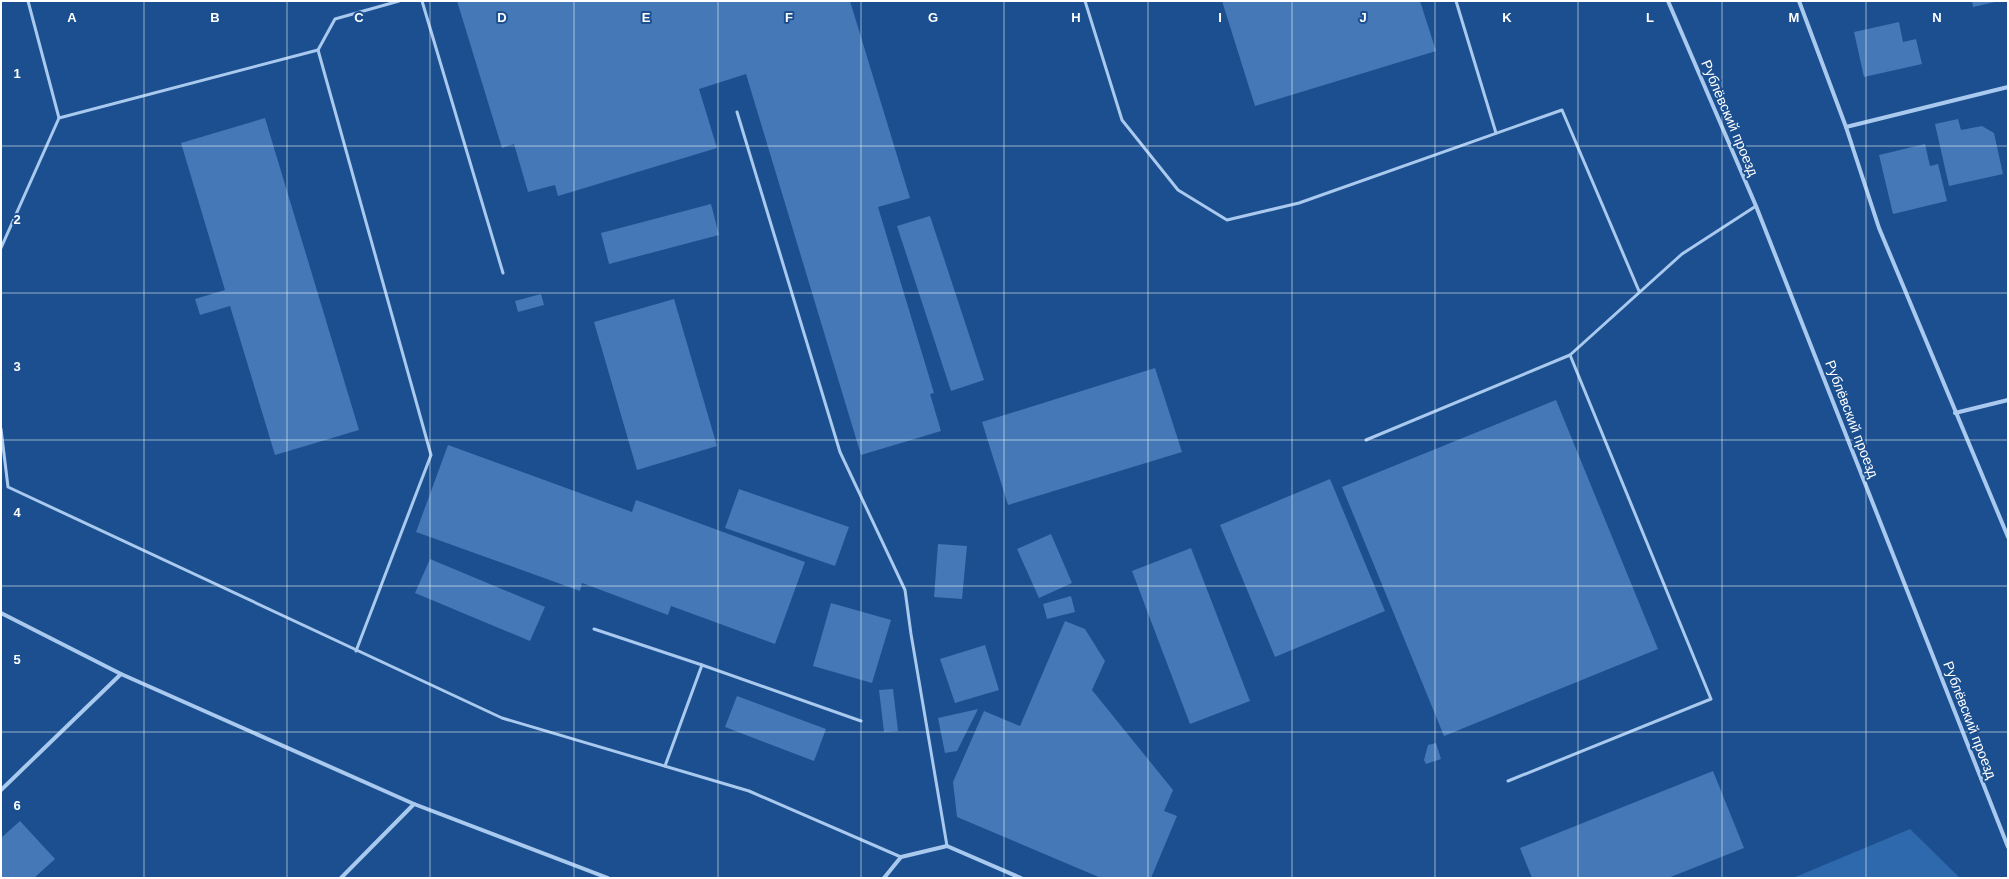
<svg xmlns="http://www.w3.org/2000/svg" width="2009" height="879" font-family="Arial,sans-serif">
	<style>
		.green { fill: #2e69ad }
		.building { fill: #4478b7 }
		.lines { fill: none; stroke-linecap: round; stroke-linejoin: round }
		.service { stroke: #a9c9ee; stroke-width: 3 }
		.minor { stroke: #a9c9ee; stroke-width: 4 }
		.grid { fill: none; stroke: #fff; stroke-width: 1; stroke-opacity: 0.55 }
		.labels { text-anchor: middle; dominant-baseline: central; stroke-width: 4; stroke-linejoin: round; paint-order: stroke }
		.street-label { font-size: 14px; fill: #fff; stroke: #1b4f8f }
		.grid-label { font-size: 13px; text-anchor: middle; font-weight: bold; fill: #fff; stroke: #1b4f8f; stroke-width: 4; stroke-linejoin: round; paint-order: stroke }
	</style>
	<rect width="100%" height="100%" fill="#1b4f8f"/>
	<!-- green -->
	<polygon class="green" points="1910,829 1960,878 1793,878"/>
	<!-- building -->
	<g class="building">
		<polygon points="457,1 850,1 910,198 878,207 934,393 930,394 941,431 861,455 746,74 699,89 717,148 558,196 555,185 528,192 514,144 502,148"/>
		<polygon points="1222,1 1420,1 1436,51 1255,106"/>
		<polygon points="1972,1 1995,1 1995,2 1973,7"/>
		<polygon points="1899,22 1903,42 1916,39 1922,64 1864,77 1854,32"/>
		<polygon points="265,118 359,430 275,455 230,306 200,315 195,299 225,290 181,143"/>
		<polygon points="1958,119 1961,130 1982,126 1994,133 2003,174 1949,186 1935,124"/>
		<polygon points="1925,144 1930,166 1938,164 1947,201 1893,214 1879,155"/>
		<polygon points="711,204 719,235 609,264 601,233"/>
		<polygon points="930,216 984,380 951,391 897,226"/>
		<polygon points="541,294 544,305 518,312 515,301"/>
		<polygon points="674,299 717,446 637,470 594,322"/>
		<polygon points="1155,368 1182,452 1008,505 982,422"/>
		<polygon points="1556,400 1658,649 1444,736 1342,487"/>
		<polygon points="448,445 632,512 636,500 805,562 775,644 671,606 668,615 582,583 580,591 416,532"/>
		<polygon points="1330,479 1385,611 1275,657 1220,525"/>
		<polygon points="739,489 849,527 835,566 725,528"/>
		<polygon points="1051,534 1072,583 1039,598 1017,549"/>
		<polygon points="938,544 967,546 962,599 934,597"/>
		<polygon points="1191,548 1250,701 1190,724 1132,571"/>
		<polygon points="430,559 545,607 530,641 415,593"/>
		<polygon points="1071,596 1075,612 1047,619 1043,604"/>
		<polygon points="831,603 891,620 872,683 813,666"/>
		<polygon points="1065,621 1085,629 1105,661 1092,690 1173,790 1164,811 1177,816 1151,878 1101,878 957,817 953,782 984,711 1020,726"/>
		<polygon points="985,645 999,690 955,703 940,659"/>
		<polygon points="893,689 898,731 884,732 879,690"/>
		<polygon points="737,696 826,729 814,761 725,727"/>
		<polygon points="978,709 957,751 945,753 938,718"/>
		<polygon points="1436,743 1441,759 1426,764 1424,760 1428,745"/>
		<polygon points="1713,771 1744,848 1668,878 1532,878 1520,848"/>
		<polygon points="20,821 55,859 34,878 1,878 1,838"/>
	</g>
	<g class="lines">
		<!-- service -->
		<g class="service">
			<polyline points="28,1 59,118"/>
			<polyline points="422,1 503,273"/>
			<polyline points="1085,1 1122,120 1178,190 1227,220 1299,203 1562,110 1639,291"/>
			<polyline points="1456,1 1496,133"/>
			<polyline points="737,112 840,452 905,590 911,634 947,846"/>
			<polyline points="1,248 59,118 318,50"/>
			<polyline points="1,429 8,487 502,718 749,791 901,857"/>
			<polyline points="1366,440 1570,355"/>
			<polyline points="594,629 702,665 861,721"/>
			<polyline points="356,651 431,455 318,50 335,19 399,1"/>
			<polyline points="665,766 702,665"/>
			<polyline points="1508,781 1711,699 1570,355 1682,254 1756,206"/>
		</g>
		<!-- minor -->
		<g class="minor">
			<polyline points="1668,1 1756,206 2008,847"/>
			<polyline points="1799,1 1846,127 1879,228 2008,537"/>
			<polyline points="1846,127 2008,87"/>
			<polyline points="1955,413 2008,400"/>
			<polyline points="1,613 121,674 414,804 608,878"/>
			<polyline points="1,790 121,674"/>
			<polyline points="341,878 414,804"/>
			<polyline points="884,878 901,857 947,846 1021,878"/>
		</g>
	</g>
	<!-- grid -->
	<path class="grid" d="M144 1V878M287 1V878M430 1V878M574 1V878M718 1V878M861 1V878M1004 1V878M1148 1V878M1292 1V878M1435 1V878M1578 1V878M1722 1V878M1866 1V878M1 146H2008M1 293H2008M1 440H2008M1 586H2008M1 732H2008"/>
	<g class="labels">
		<!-- street labels -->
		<g class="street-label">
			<text transform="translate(1730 118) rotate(67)">Рублёвский проезд</text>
			<text transform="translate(1852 419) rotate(69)">Рублёвский проезд</text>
			<text transform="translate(1970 720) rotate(69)">Рублёвский проезд</text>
		</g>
	</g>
	<g class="grid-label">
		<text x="72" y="22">A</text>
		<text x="215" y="22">B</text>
		<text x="359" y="22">C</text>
		<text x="502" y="22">D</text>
		<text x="646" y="22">E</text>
		<text x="789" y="22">F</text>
		<text x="933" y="22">G</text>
		<text x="1076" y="22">H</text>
		<text x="1220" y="22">I</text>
		<text x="1363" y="22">J</text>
		<text x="1507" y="22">K</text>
		<text x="1650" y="22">L</text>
		<text x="1794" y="22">M</text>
		<text x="1937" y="22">N</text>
		<text x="17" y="78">1</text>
		<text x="17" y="224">2</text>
		<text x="17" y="371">3</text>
		<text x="17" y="517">4</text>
		<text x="17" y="664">5</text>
		<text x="17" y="810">6</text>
	</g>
	<!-- border -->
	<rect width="2009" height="879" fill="none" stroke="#ffffff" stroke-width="4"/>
</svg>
